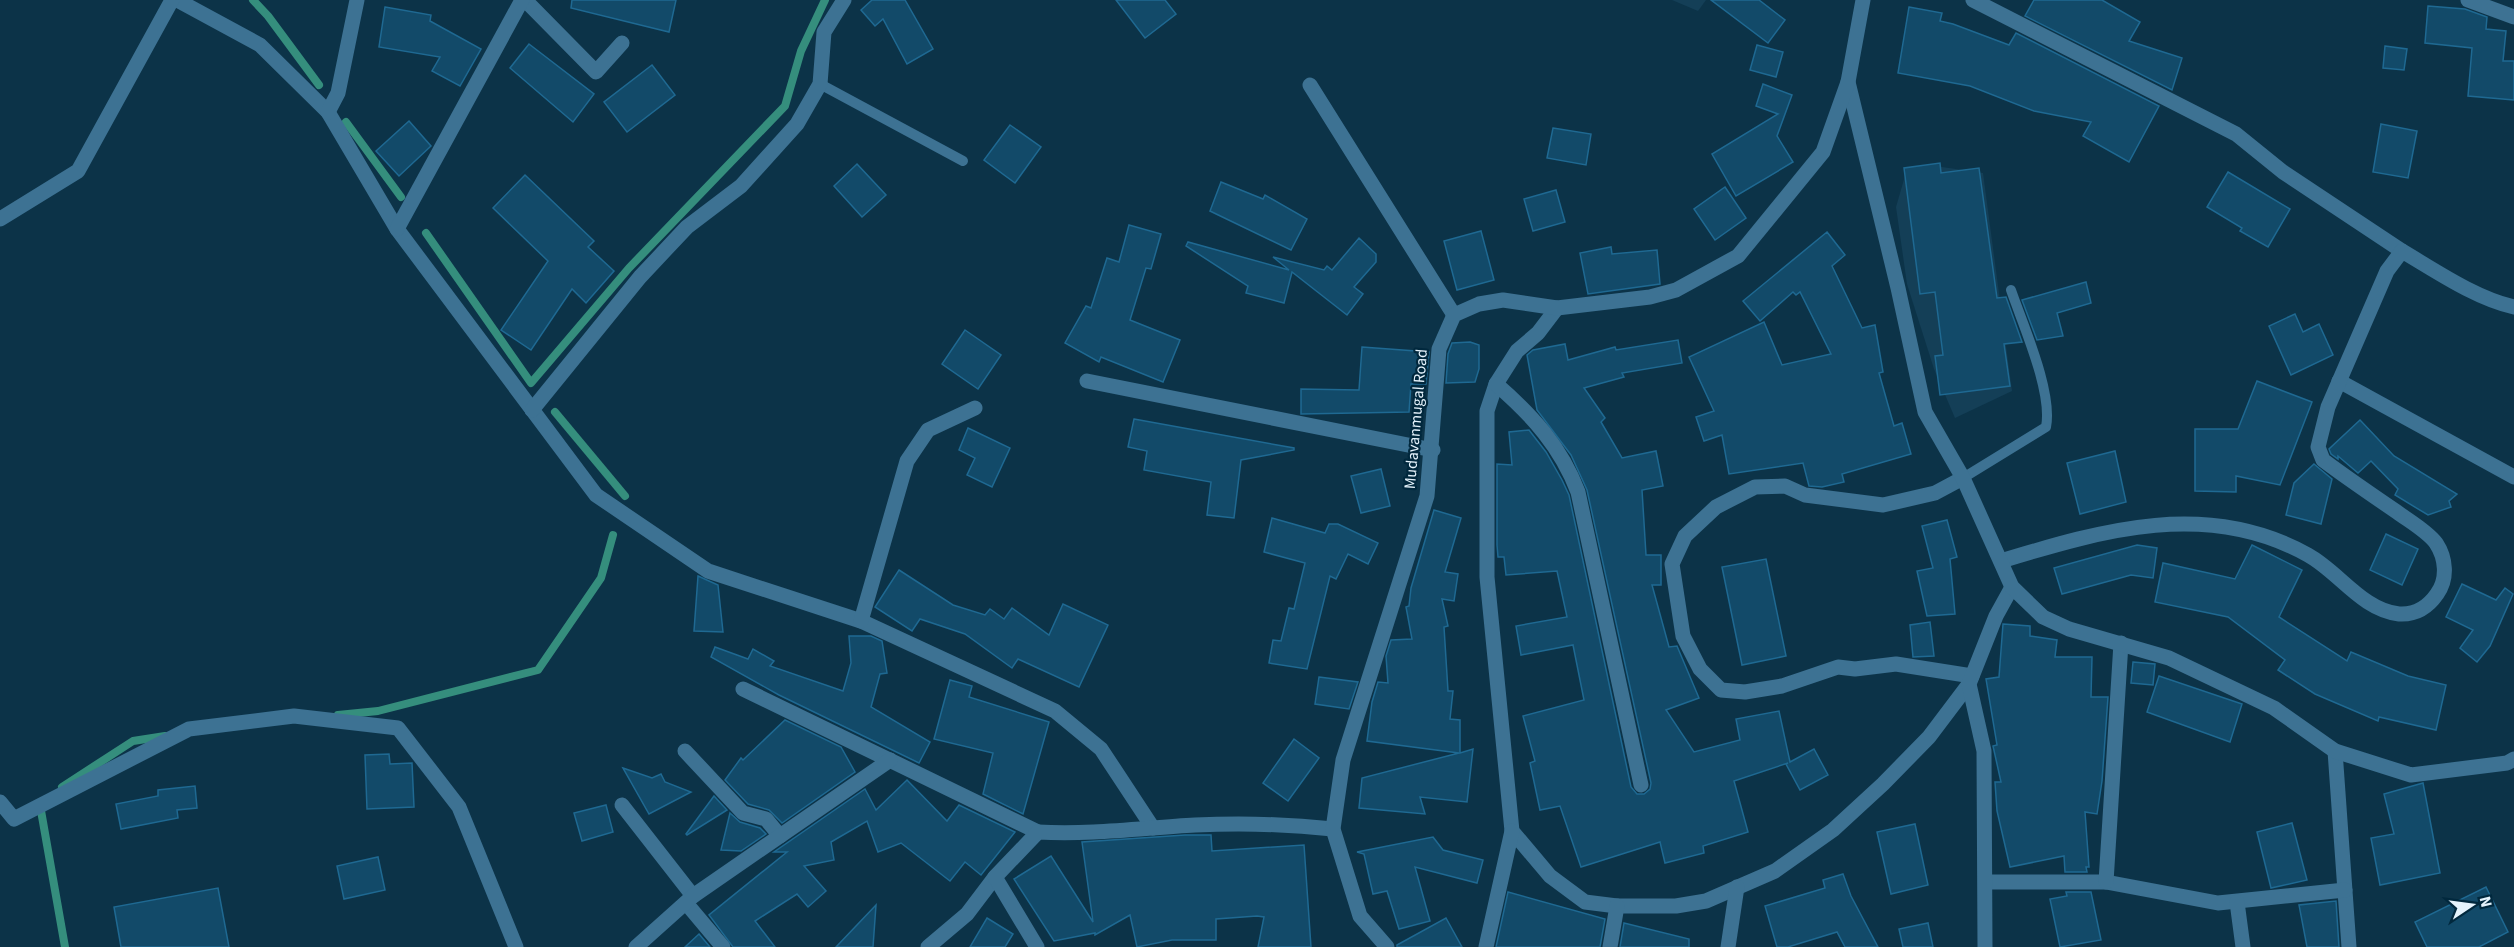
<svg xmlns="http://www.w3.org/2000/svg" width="2514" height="947" font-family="'Source Sans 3',sans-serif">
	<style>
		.built { fill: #143f57 }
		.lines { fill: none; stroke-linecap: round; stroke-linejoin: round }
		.stream { stroke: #358e7d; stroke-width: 8 }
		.building { fill: #124a69; stroke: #1f6992; stroke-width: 1.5 }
		.service { stroke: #3d7293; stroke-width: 10 }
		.minor { stroke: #3d7293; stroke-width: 15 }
		.tertiary { stroke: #3d7293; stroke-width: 15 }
		.labels { text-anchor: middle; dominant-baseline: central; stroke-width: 4.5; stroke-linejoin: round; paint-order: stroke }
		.street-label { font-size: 16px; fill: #e5f3fc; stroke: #01283d }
	</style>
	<rect width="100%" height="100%" fill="#0c3348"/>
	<!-- built -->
	<g class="built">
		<polygon points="1672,0 1706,0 1698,11"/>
		<polygon points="1942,167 1983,173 2012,391 1955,418 1934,369 1907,284 1896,207 1907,169"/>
	</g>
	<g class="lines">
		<!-- stream -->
		<g class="stream">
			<polyline points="253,0 268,16 319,85"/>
			<polyline points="346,122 401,197"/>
			<polyline points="426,233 531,383 629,268 785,106 801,51 825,0"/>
			<polyline points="555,412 625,496"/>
			<polyline points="338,715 378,711 538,670 601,578 613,535"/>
			<polyline points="62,787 133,741 165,736"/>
			<polyline points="40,805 65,947"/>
		</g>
	</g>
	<!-- building -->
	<g class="building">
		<polygon points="572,0 676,0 669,32 571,8"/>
		<polygon points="872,0 905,0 933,49 907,64 883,19 875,26 861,10"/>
		<polygon points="1116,0 1165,0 1176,14 1145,38"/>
		<polygon points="1711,0 1759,0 1785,20 1768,43"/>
		<polygon points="2034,0 2102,0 2140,22 2129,41 2182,58 2172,90 2025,16"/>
		<polygon points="2428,6 2465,9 2487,17 2486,29 2506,31 2503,61 2514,61 2514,100 2468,96 2472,48 2425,43"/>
		<polygon points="385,7 431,15 430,21 481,49 460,86 432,71 440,57 379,47"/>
		<polygon points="1909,7 1942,13 1940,21 1953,24 2009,45 2016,33 2159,106 2129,162 2083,136 2091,122 2034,111 1970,86 1898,73"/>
		<polygon points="529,44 594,94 573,122 510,68"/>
		<polygon points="1757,45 1783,52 1776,77 1750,70"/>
		<polygon points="2385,46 2407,49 2404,70 2383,68"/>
		<polygon points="652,65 675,95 627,132 604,102"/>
		<polygon points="1763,84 1792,95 1777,136 1793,162 1736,196 1712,154 1778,114 1756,106"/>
		<polygon points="409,121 431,146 399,176 376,151"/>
		<polygon points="2381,124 2417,131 2408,178 2373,172"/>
		<polygon points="1010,125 1041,147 1015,183 984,160"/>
		<polygon points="1553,128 1591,134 1586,165 1547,158"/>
		<polygon points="1940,163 1941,173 1979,168 1997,298 2006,297 2022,342 2004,344 2010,386 1940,395 1935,356 1943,355 1935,292 1920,294 1904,168"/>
		<polygon points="857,164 886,195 862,217 834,186"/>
		<polygon points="2228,172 2290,209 2268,247 2240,231 2242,228 2207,207"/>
		<polygon points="525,175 594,241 588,247 614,271 586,303 572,289 531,350 501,330 548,261 493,208"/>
		<polygon points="1221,182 1263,199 1265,195 1307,219 1291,250 1210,211"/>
		<polygon points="1725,187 1746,218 1715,240 1694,209"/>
		<polygon points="1556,190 1565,222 1533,231 1524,199"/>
		<polygon points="1129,225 1161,234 1151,269 1146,268 1130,320 1180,340 1163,382 1101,357 1099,362 1065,343 1086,306 1091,308 1107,258 1119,262"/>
		<polygon points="1481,231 1494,280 1457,290 1444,241"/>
		<polygon points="1827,232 1845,255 1832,266 1862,328 1875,325 1883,372 1879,373 1894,426 1902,423 1911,454 1842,474 1844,482 1822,487 1809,486 1803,463 1729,474 1722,435 1704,441 1696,417 1714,411 1689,357 1764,322 1782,365 1831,354 1800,292 1796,295 1793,292 1760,321 1743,301"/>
		<polygon points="1359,238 1376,254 1376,262 1354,287 1363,294 1347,315 1292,272 1284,303 1246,293 1248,286 1186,246 1188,242 1289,270 1273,257 1324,270 1327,266 1332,270"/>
		<polygon points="1611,247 1612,254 1657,250 1660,284 1588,294 1580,253"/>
		<polygon points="2086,282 2091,303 2057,313 2063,336 2037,340 2022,300"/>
		<polygon points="2295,314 2303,332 2319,324 2333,355 2291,375 2269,326"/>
		<polygon points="965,330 1001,355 978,389 942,364"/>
		<polygon points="1678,340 1682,363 1622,373 1624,377 1584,388 1605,418 1601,422 1622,458 1656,451 1663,486 1642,490 1646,555 1661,555 1661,585 1652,585 1669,647 1677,646 1699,698 1666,710 1694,752 1740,740 1736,719 1779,711 1790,762 1814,749 1828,775 1800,790 1786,764 1788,763 1734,781 1748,832 1703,846 1704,853 1665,863 1660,842 1581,867 1560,806 1540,810 1530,763 1535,761 1523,716 1584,700 1573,645 1521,655 1516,626 1567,617 1557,571 1506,575 1504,557 1498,557 1497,545 1497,464 1512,465 1509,432 1529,430 1546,452 1562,480 1569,495 1631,787 1637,794 1644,794 1650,789 1651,783 1587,490 1571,455 1537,410 1527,355 1533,350 1565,344 1568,360 1615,347 1616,350"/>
		<polygon points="1470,342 1479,345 1479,369 1475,382 1446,383 1448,354 1452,343"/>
		<polygon points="1362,347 1429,352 1426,384 1411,384 1409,412 1301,414 1301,389 1359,390"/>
		<polygon points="2257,381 2312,402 2280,485 2236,476 2236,492 2195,491 2195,429 2238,429"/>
		<polygon points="1134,419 1294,448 1294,450 1241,460 1234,518 1207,515 1211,482 1144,470 1147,451 1128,447"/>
		<polygon points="2360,420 2394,456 2457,494 2449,501 2451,507 2428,515 2395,495 2398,489 2371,461 2358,473 2338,456 2338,459 2331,454 2329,449"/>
		<polygon points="968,428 1010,448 992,487 967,475 975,458 959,450"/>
		<polygon points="2115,451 2126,502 2080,514 2067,463"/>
		<polygon points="2314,464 2332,479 2321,524 2286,515 2294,483"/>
		<polygon points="1381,469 1390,506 1361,513 1351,476"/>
		<polygon points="1434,510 1461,518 1445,572 1458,574 1454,601 1442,599 1448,626 1444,627 1448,691 1453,691 1450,719 1460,720 1460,753 1473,749 1467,802 1420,797 1425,814 1359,808 1362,778 1459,753 1367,741 1372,702 1378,682 1388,683 1386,656 1391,640 1412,639 1406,607 1409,606 1411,588"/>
		<polygon points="1272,518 1325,533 1329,524 1338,524 1378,543 1368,564 1348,554 1336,579 1330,576 1307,669 1269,663 1273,640 1281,641 1289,608 1294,609 1305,563 1264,552"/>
		<polygon points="1947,520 1957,557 1950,559 1955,614 1927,616 1917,571 1933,568 1922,526"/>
		<polygon points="2386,534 2418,549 2402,585 2370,570"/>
		<polygon points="2137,545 2157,548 2153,578 2131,575 2062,594 2054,568"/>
		<polygon points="2252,545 2302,570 2279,617 2347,661 2351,652 2408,676 2446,685 2436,730 2379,717 2378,721 2315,694 2278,670 2285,660 2228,617 2155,602 2163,563 2235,579"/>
		<polygon points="1766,559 1786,656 1742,665 1722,567"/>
		<polygon points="899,570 953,605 985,615 990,609 1004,619 1012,608 1049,635 1063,604 1108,625 1079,687 1018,659 1012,668 965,634 920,619 912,631 875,607"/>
		<polygon points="698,576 718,585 723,632 694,631"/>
		<polygon points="2462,584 2496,600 2505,588 2513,594 2490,646 2477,662 2460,648 2473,630 2446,617"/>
		<polygon points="1930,622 1934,656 1913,657 1910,625"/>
		<polygon points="2003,624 2030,626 2030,636 2057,640 2055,657 2092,657 2091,697 2108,697 2102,781 2097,814 2085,812 2089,867 2086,867 2087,872 2065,872 2064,856 2010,867 1997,811 1995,782 2001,782 1993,746 1997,745 1986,679 1999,677"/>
		<polygon points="849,636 871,636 882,641 887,673 880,674 871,707 930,742 919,763 779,695 711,657 715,647 748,659 753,649 774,661 770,666 843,691 851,663"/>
		<polygon points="2133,662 2155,664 2153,685 2131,683"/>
		<polygon points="2159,676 2242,704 2230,742 2147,712"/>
		<polygon points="1319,677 1358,682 1349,709 1315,704"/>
		<polygon points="950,680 972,686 969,697 1049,722 1023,814 983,794 993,753 934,739"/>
		<polygon points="785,720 841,747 855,772 782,823 769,810 748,804 725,780 741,758 743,760"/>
		<polygon points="1294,739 1319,758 1288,801 1263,783"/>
		<polygon points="389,754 390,764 412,763 414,807 367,809 365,755"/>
		<polygon points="623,768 652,778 661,774 665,782 691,792 649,814"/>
		<polygon points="907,780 947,821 959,805 1015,832 981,875 965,862 950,881 901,843 878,852 867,821 831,842 834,860 804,866 826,891 808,907 797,894 755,921 775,947 733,947 709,915 787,852 774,852 865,789 876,810"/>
		<polygon points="2423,783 2440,873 2380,885 2371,838 2394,834 2384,794"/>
		<polygon points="195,786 197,808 177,810 178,818 121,829 116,804 158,796 158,790"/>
		<polygon points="714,796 727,810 687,835 686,834"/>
		<polygon points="606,805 613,832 582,841 574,813"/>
		<polygon points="730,813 740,822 760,828 766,834 741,851 721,850"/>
		<polygon points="2292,823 2307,880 2271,888 2257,832"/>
		<polygon points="1915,824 1928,885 1891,894 1877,832"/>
		<polygon points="1185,835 1211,835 1212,851 1304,845 1311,947 1258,947 1264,917 1257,916 1216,919 1216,940 1172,940 1137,947 1130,915 1095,935 1095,933 1054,941 1014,879 1051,856 1093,922 1082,842"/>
		<polygon points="1433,837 1443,850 1483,860 1477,883 1415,867 1430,921 1399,929 1387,891 1373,894 1364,854 1357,852"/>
		<polygon points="378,857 385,890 344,899 337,866"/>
		<polygon points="1843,874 1851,896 1878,947 1845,947 1837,932 1788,947 1777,947 1765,906 1825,888 1823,880"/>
		<polygon points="2486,887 2508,932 2479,947 2427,947 2415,922"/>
		<polygon points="218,888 229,947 121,947 114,907"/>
		<polygon points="1508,892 1605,919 1600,947 1496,947"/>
		<polygon points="2066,892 2091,892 2101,940 2060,947 2050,899 2067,896"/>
		<polygon points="2336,901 2339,947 2307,947 2299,905"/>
		<polygon points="876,905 873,947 836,947"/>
		<polygon points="987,918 1013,934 1005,947 970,947"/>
		<polygon points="1446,918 1462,947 1397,947 1397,945"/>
		<polygon points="1624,923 1689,939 1689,947 1620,947"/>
		<polygon points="1928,923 1933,947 1903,947 1899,929"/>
		<polygon points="699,934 710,947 685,947"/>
	</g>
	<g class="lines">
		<!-- service -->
		<g class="service">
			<polyline points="820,84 963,161"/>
			<path d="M1963 478 2046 427C2053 392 2023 325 2011 290"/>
		</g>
		<!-- minor -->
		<g class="minor">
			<polyline points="177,0 260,45 328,112 397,229 596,495 708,571 861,621 1055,711 1101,749 1153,828"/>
			<polyline points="525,0 596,72 622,43"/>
			<polyline points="1973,0 2236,134 2283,172 2402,251"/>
			<polyline points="2468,0 2514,17"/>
			<polyline points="1310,85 1454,315"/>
			<polyline points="328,112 338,93 357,0"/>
			<polyline points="0,219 78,171 172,0"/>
			<polyline points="397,229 522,0"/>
			<polyline points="1557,308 1538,333 1517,351 1496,384 1487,411 1487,577 1512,831 1550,876 1585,902 1617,906 1676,906 1706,901 1775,871 1833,830 1883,784 1929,737 1969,684"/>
			<polyline points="1087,381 1433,450"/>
			<polyline points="2339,381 2514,477"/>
			<path d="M1496 384C1532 415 1561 447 1578 492L1641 785"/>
			<polyline points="532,410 640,277 687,227 741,186 797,124 820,84 824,32 844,0"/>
			<polyline points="1963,478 1935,493 1883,505 1805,495 1785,486 1755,487 1716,507 1685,536 1672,564 1683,636 1700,669 1721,690 1745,692 1782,686 1838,667 1855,669 1896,664 1972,676"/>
			<path d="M2001 561C2103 530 2208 499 2308 555 2339 572 2362 610 2399 614 2415 615 2428 607 2437 594 2448 579 2446 558 2436 543 2427 531 2409 521 2397 512 2372 495 2347 478 2323 460L2318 447 2328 407 2387 271 2402 251C2436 271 2475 298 2514 307"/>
			<polyline points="861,621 907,461 928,430 975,408"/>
			<polyline points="743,689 1038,832"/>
			<polyline points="685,751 743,813 766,819 780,836"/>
			<polyline points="2335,751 2349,947"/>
			<polyline points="0,802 14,819 189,729 294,716 398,728 459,807 516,947"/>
			<polyline points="622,805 693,896"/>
			<polyline points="1986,882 2106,882 2218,903 2345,890"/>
			<polyline points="2106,882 2121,643"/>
			<polyline points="2237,902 2243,947"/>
			<polyline points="686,903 723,947"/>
			<polyline points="636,947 693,896 890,760"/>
			<polyline points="928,947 967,914 995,877"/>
			<polyline points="1486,947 1512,831"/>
			<polyline points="1610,947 1617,906"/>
			<polyline points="1728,947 1737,887"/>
			<polyline points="1985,947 1984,751 1969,684 1996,616 2012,587"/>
		</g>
		<!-- tertiary -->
		<g class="tertiary">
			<polyline points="1848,82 1898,288 1925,412 1963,478 2012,587 2043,617 2069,629 2169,658 2274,708 2335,751 2411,775 2507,763 2514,759"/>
			<path d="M1037 947 995 877 1038 832C1090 835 1142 828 1195 825 1241 823 1287 824 1333 829"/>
			<polyline points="1387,947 1360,916 1333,829 1343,760 1427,496 1439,349 1454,315 1479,304 1503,300 1557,308 1650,297 1676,290 1738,256 1823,152 1848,82 1863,0"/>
		</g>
	</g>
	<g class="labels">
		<!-- street labels -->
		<g class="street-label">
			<text transform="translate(1416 419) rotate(-85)">Mudavanmugal Road</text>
		</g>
	</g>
	<!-- north arrow -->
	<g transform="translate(2472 905) rotate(77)" stroke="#01283d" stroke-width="4.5" paint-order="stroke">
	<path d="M0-4.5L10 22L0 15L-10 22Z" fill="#e5f3fc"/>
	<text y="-9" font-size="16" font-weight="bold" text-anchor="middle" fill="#e5f3fc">N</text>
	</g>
</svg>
